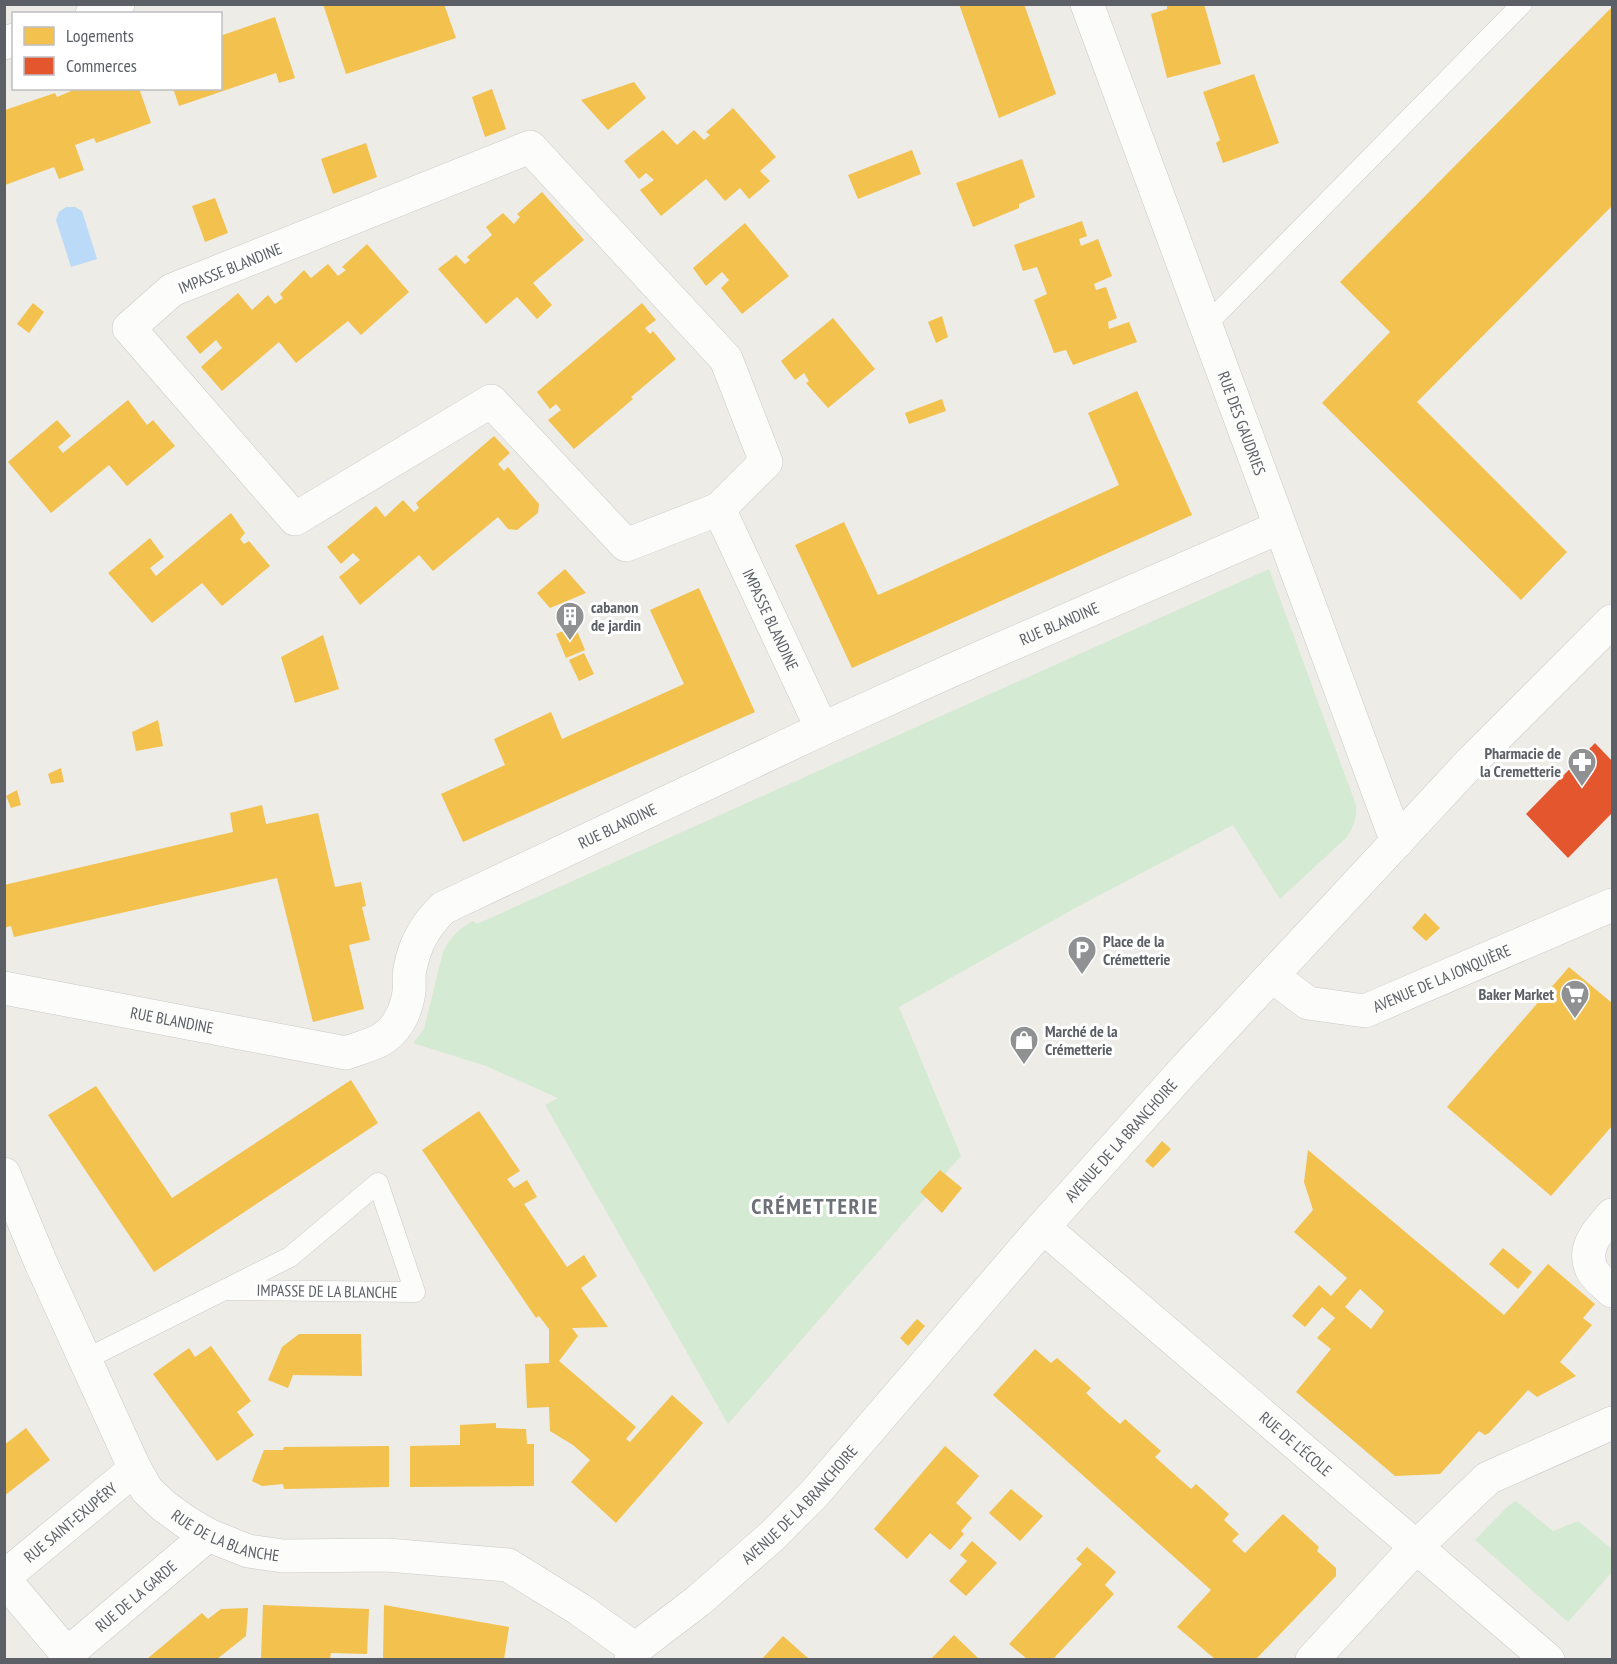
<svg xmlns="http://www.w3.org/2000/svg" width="1617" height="1664" font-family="'PT Sans Narrow',sans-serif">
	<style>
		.green { fill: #d4ead2 }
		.water { fill: #bbdaf8 }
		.homes { fill: #f2c14e; fill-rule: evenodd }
		.shops { fill: #e4572e }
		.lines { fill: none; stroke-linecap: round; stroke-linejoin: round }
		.lane-casing { stroke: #c9c9c8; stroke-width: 21 }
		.street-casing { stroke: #c9c9c8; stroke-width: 34 }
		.lane { stroke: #fcfcfb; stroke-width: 20 }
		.street { stroke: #fcfcfb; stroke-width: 33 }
		.labels { text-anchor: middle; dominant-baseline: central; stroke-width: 6; stroke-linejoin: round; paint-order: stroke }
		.street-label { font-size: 16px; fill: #5c6066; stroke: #fff }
		.poi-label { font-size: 16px; font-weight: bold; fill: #5c6066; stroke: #fff; text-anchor: start }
		.district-label { font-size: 22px; font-weight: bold; letter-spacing: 1.5px; fill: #6d7278; stroke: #fff }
	</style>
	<rect width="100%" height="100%" fill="#edece7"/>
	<!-- green -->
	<g class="green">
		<path d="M1269 569 1356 805C1357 817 1354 826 1347 837L1280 899 1233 825 1077 907 899 1007 961 1156 945 1174 940 1170 920 1192 926 1197 728 1424 545 1105 558 1098 486 1066 413 1043 424 1029 426 1021 443 952C450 937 459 929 473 921L477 924Z"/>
		<polygon points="1516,1501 1553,1531 1578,1521 1612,1549 1612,1572 1568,1622 1475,1540 1508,1506"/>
	</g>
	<!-- water -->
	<polygon class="water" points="66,207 75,207 82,211 97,259 71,267 56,220 59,212"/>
	<!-- homes -->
	<g class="homes">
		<polygon points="323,4 444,4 456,38 346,74"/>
		<polygon points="959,4 1024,4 1056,94 999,118"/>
		<polygon points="1167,4 1204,4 1221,64 1167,78 1151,14 1167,9"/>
		<polygon points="1612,7 1612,206 1417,402 1567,552 1521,600 1322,403 1390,332 1340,282"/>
		<polygon points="275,17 295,78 279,83 276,73 179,106 173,88 220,88 220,36"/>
		<polygon points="1254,74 1279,143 1223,163 1216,143 1220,140 1203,92"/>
		<polygon points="634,82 646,98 608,130 581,100"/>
		<polygon points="78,88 139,88 151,123 96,143 94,138 75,145 84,170 59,179 54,167 5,185 5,110 55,93 57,97"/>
		<polygon points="492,89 506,129 485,137 472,97"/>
		<polygon points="733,108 776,157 760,171 770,181 749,199 740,188 725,201 706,179 661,216 640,190 654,180 646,173 639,179 624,161 663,130 677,145 694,130 704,140 710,135 706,132"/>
		<polygon points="366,143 377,177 333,194 321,159"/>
		<polygon points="912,150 921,174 858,199 848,175"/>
		<polygon points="1022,159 1035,197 1019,204 1019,208 973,227 956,183"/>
		<polygon points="542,192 584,240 533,283 552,305 537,319 517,297 486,324 438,269 456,255 465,264 470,260 467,257 492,235 486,227 503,213 514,224 520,217 517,214"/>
		<polygon points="215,198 228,233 205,242 192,206"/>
		<polygon points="1082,221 1087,236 1079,239 1081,246 1098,239 1112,276 1094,284 1096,290 1106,287 1117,318 1108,322 1109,329 1129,322 1137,342 1073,365 1066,350 1054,353 1034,300 1047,294 1037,267 1023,271 1014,245"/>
		<polygon points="745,223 789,276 742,314 721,288 729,280 722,272 706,286 693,268"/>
		<polygon points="367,244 409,292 361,335 348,321 296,363 279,342 222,391 201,367 222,348 216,340 200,354 186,337 238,293 252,310 268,295 275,304 283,298 280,294 304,270 311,278 328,264 338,276 346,270 342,267"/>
		<polygon points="33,303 44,312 29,333 17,324"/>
		<polygon points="642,303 656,320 645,328 650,334 653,331 676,359 631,397 633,399 574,449 548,420 561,410 556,404 550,409 537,392"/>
		<polygon points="942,316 948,337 936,343 928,322"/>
		<polygon points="833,318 875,369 828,408 806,383 809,381 804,373 795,380 781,361"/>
		<polygon points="1137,391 1192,515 852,668 795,545 844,522 878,595 910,581 1119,485 1088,413"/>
		<polygon points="942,399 946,411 909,424 905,413"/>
		<polygon points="128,400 147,425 153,420 175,446 127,486 109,465 51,513 8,462 57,420 71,436 58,447 63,453"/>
		<polygon points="494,436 510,453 498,464 504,471 508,467 528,491 539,504 538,513 517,530 508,529 498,517 433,571 419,555 360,605 339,577 360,560 353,553 341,564 327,547 376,506 385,517 403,500 414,512 419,508 416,503"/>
		<polygon points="231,513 245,533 240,539 244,544 249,541 270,566 222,606 202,583 152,623 108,573 150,538 164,557 150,568 156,576"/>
		<polygon points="565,569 586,593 550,608 537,593"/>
		<polygon points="699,588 755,712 463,842 441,794 505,765 494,739 551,712 562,739 684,684 650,610"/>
		<polygon points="575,626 585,650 566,658 556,634"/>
		<polygon points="323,635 339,689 295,703 281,657"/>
		<polygon points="584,653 594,674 579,681 569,660"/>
		<polygon points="158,720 163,746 136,751 132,732"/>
		<polygon points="61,768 64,782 51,784 48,774"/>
		<polygon points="17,790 21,805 11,808 6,796"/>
		<polygon points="262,805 266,824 318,813 335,887 361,882 366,906 362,907 370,940 349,945 364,1009 313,1022 277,878 14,937 11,926 4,928 4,885 233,832 230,813"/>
		<polygon points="1425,913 1440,928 1426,941 1412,928"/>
		<polygon points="1569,967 1612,1003 1612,1126 1551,1196 1447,1107"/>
		<polygon points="351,1080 378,1123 154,1272 48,1115 96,1086 172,1198"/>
		<polygon points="479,1111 520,1171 507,1179 514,1188 527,1180 537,1197 524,1204 567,1267 584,1255 597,1276 581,1288 608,1327 572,1328 578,1336 559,1361 636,1427 626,1439 630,1442 672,1395 703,1423 616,1523 571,1482 590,1460 573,1445 550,1431 549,1407 527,1408 525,1364 549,1363 549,1329 539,1316 536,1318 422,1150"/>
		<polygon points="1162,1141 1171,1149 1153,1168 1145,1161"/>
		<path d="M1308 1150 1504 1315 1548 1264 1595 1304 1583 1318 1592 1325 1560 1362 1576 1376 1537 1397 1528 1390 1489 1433 1485 1435 1479 1431 1440 1474 1395 1476 1296 1392 1331 1349 1317 1338 1335 1318 1322 1307 1305 1327 1292 1316 1319 1285 1331 1296 1347 1278 1294 1232 1313 1210 1304 1182ZM1360 1289 1384 1311 1371 1329 1345 1307Z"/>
		<polygon points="940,1170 962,1188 942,1213 920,1192"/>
		<polygon points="1503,1248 1532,1272 1518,1289 1489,1264"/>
		<polygon points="917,1319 925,1326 908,1346 900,1338"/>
		<polygon points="299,1334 361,1334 362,1376 293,1375 288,1388 268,1380 282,1347"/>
		<polygon points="211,1346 251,1401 237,1412 254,1435 217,1461 153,1374 189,1348 195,1357"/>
		<polygon points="1035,1349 1051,1363 1057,1358 1091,1388 1086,1393 1103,1409 1120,1424 1125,1419 1161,1451 1155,1457 1191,1489 1196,1484 1229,1514 1224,1520 1239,1534 1232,1541 1245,1553 1283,1514 1319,1547 1317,1551 1336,1568 1336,1576 1256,1659 1215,1659 1177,1627 1211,1590 993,1395"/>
		<polygon points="496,1423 496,1428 526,1429 527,1444 534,1444 534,1486 410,1487 410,1446 460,1445 460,1425"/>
		<polygon points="26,1428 50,1460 4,1496 4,1445"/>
		<polygon points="389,1446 389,1487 284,1489 283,1484 262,1486 252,1481 264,1450 283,1450 284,1447"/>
		<polygon points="945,1446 979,1476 956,1503 972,1518 961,1531 964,1534 950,1550 930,1533 907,1559 874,1529"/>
		<polygon points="1011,1489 1043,1516 1020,1541 989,1513"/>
		<polygon points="972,1541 997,1563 966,1596 949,1581 967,1561 960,1555"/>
		<polygon points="1087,1547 1116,1572 1105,1585 1114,1594 1053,1659 1027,1659 1009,1644 1082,1564 1076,1559"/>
		<polygon points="263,1605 369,1609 367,1654 331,1653 330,1659 261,1659"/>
		<polygon points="384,1605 509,1627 504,1659 383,1659"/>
		<polygon points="248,1608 246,1636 217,1659 147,1659 202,1613 208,1619 221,1609"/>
		<polygon points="954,1635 979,1659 931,1659"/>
		<polygon points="783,1636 809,1659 762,1659"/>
	</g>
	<!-- shops -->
	<polygon class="shops" points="1595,743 1612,761 1612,813 1568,858 1526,814"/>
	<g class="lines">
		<!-- lane casing -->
		<g class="lane-casing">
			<g id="lane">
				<polyline points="1205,326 1522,4"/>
				<polyline points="86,1359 290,1257 378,1183 415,1292 225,1290"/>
			</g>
		</g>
		<!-- street casing -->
		<g class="street-casing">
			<g id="street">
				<path id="s1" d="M1087 4 1397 842"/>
				<polyline points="92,14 118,4"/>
				<polyline points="4,43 14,40"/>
				<polygon points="530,147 726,359 766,462 719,509 626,545 491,401 295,519 129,328 172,290"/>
				<path id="s2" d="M719 509 822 729"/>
				<path id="s3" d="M1272 976 1308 1003 1365 1011 1612 905"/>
				<path id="s4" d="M4 988 346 1053C358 1048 375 1045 385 1037 399 1027 407 1008 409 992 410 984 408 976 410 969 415 943 425 926 443 908L822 729 950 671 1280 527"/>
				<path id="s5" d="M4 1174 41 1263 135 1469 147 1490 164 1506 186 1522 208 1535 248 1551 283 1556 387 1555 508 1565 579 1609 635 1649"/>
				<path d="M1612 1215C1599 1230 1581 1248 1592 1270 1596 1278 1606 1285 1612 1291"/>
				<path id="s6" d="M1043 1227 1548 1660"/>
				<path id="s7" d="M4 1577 135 1469"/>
				<polyline points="4,1579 67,1654"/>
				<path id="s8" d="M66 1660 67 1654 208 1535"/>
				<path id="s9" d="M631 1660 635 1649 698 1601 771 1537 814 1494 1043 1227 1185 1069 1468 765 1612 621"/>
				<polyline points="1312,1660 1416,1547 1488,1478 1612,1423"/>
			</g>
		</g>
		<!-- lane -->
		<use href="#lane" class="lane"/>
		<!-- street -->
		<use href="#street" class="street"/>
	</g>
	<!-- icons -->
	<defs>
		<g id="building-pin" transform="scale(1.5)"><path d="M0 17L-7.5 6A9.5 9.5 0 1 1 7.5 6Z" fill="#8f9193" stroke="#fff"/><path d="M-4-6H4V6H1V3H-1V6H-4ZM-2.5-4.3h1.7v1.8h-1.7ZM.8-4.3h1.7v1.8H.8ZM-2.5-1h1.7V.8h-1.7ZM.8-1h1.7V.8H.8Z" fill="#fff"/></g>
		<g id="pharmacy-pin" transform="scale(1.5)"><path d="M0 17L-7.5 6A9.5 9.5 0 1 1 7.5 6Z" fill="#8f9193" stroke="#fff"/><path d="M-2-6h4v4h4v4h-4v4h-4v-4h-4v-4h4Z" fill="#fff"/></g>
		<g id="parking-pin" transform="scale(1.5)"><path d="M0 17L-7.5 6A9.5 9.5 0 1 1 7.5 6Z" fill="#8f9193" stroke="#fff"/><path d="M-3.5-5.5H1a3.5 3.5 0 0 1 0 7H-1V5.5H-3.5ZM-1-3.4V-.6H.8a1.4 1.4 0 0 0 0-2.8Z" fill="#fff"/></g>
		<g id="supermarket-pin" transform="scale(1.5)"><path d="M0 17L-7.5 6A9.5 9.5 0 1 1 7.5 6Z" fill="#8f9193" stroke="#fff"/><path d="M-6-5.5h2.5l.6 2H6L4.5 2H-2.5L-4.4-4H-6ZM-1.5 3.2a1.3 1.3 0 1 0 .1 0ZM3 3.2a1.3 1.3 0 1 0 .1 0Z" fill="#fff"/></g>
		<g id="shop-pin" transform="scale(1.5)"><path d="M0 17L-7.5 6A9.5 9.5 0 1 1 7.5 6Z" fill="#8f9193" stroke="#fff"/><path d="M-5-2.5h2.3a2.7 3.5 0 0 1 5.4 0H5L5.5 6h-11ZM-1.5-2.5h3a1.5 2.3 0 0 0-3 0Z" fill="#fff"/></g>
	</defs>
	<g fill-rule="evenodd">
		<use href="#building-pin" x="570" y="616"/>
		<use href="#pharmacy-pin" x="1582" y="762"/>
		<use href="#parking-pin" x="1082" y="950"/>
		<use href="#supermarket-pin" x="1575" y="994"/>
		<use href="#shop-pin" x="1024" y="1040"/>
	</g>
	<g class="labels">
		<!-- street labels -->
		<g class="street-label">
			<text transform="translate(230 268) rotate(-22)">IMPASSE BLANDINE</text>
			<text stroke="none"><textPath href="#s1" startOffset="447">RUE DES GAUDRIES</textPath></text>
			<text stroke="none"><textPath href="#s2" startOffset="122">IMPASSE BLANDINE</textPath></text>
			<text stroke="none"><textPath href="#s4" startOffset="1215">RUE BLANDINE</textPath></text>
			<text stroke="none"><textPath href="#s4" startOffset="729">RUE BLANDINE</textPath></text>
			<text stroke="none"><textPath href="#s3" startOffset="186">AVENUE DE LA JONQUIÈRE</textPath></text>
			<text stroke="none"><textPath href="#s4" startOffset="171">RUE BLANDINE</textPath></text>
			<text stroke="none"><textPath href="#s9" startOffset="717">AVENUE DE LA BRANCHOIRE</textPath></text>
			<text transform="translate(327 1291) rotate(1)">IMPASSE DE LA BLANCHE</text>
			<text stroke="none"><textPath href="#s6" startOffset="333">RUE DE L'ÉCOLE</textPath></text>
			<text stroke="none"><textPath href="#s9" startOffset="231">AVENUE DE LA BRANCHOIRE</textPath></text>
			<text stroke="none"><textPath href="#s7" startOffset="86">RUE SAINT-EXUPÉRY</textPath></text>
			<text stroke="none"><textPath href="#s5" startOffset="440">RUE DE LA BLANCHE</textPath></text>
			<text stroke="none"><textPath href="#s8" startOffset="96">RUE DE LA GARDE</textPath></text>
		</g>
		<!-- poi labels -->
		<g class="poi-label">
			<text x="591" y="607">cabanon<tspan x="591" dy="18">de jardin</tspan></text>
			<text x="1561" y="753" text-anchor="end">Pharmacie de<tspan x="1561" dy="18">la Cremetterie</tspan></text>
			<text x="1103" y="941">Place de la<tspan x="1103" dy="18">Crémetterie</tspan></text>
			<text x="1554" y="994" text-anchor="end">Baker Market</text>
			<text x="1045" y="1031">Marché de la<tspan x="1045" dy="18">Crémetterie</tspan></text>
		</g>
		<!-- district labels -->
		<g class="district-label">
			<text x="815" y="1206">CRÉMETTERIE</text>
		</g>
	</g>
	<!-- border -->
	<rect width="1617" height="1664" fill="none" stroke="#5c6066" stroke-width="12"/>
	<!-- legend -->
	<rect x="12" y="12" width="210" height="78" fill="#ffffff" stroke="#bebfc2" stroke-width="1.5"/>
	<rect x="24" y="27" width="30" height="18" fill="#f2c14e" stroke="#bebfc2" stroke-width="1.5"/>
	<text x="66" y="42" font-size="18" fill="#5c6066">Logements</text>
	<rect x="24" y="57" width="30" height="18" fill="#e4572e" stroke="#bebfc2" stroke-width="1.5"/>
	<text x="66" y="72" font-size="18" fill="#5c6066">Commerces</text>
</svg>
